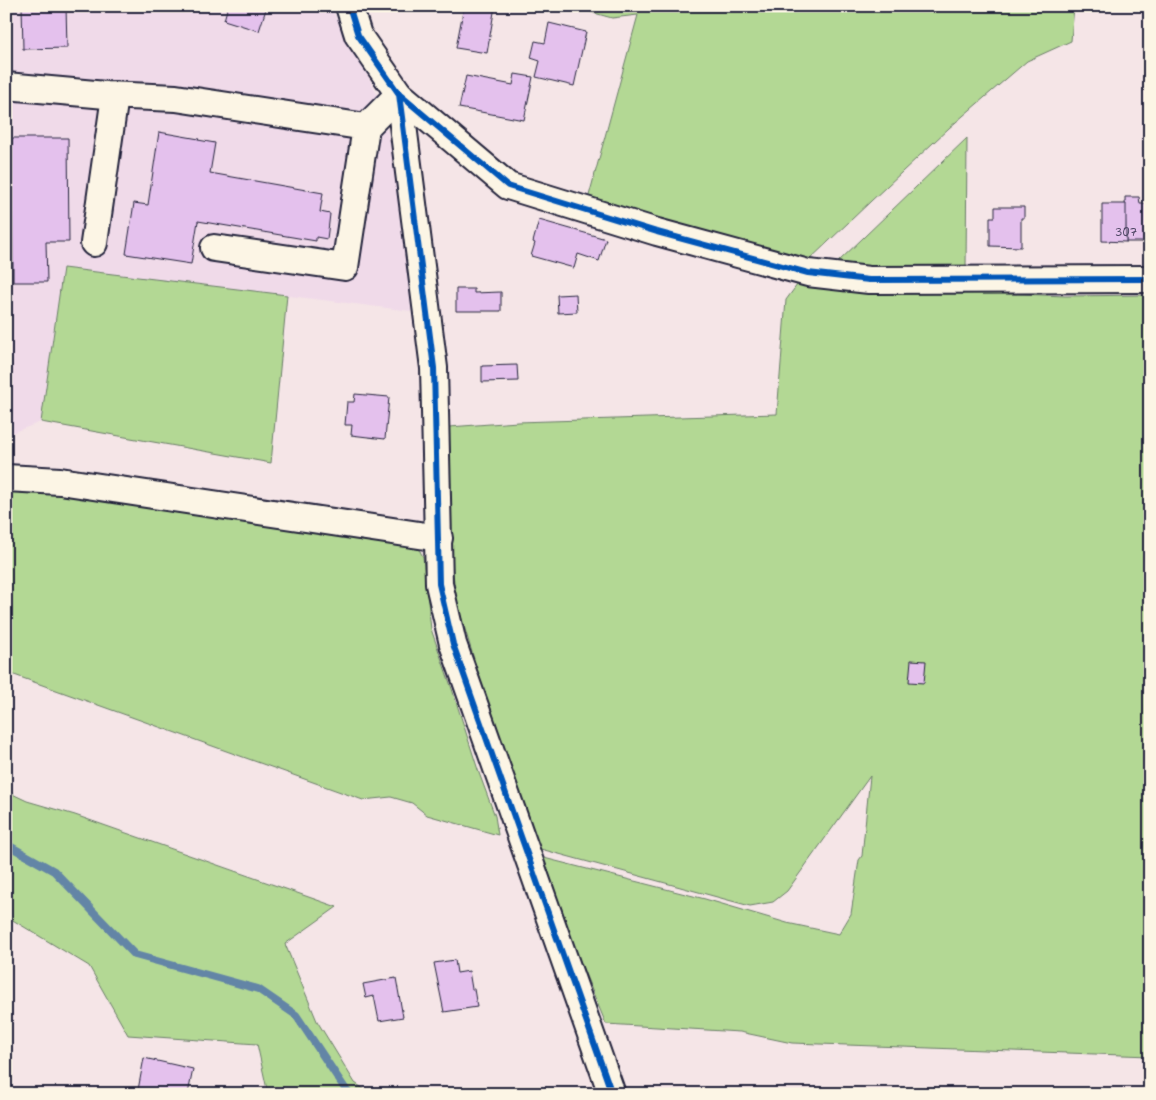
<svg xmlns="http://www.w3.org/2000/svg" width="1156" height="1100" font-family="'Shantell Sans',sans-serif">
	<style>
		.built { fill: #f0dae9 }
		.green { fill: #b3d894; stroke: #6a7d68 }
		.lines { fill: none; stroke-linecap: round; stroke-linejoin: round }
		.stream { stroke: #6385a6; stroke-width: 8 }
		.building { fill: #e4c1ed; stroke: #22223b }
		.minor-casing { stroke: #22223b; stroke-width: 30 }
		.minor { stroke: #fcf5e5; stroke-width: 26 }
		.cycleway-casing { stroke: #fcf5e5; stroke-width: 9 }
		.cycleway { stroke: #0057b8; stroke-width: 6 }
		.labels { text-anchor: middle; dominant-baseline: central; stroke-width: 4.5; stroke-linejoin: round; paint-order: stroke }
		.number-label { font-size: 11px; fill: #524a68 }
	</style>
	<rect width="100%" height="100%" fill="#f5e5e7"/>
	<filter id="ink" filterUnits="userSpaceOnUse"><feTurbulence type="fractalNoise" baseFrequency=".02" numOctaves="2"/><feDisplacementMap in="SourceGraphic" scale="10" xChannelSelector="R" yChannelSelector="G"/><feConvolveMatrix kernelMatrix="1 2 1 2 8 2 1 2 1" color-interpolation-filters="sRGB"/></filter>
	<g filter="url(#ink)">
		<!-- built -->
		<polygon class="built" points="6,6 331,6 336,17 355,48 377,95 391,145 405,187 419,312 63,268 41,422 6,435"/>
		<!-- green -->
		<g class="green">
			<polygon points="569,6 1074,6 1071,41 1027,61 949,128 871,201 807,262 587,203 638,15 612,18"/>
			<polygon points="967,138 966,270 851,268 838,262"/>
			<polygon points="63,268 287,295 271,463 41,422"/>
			<polygon points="797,285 896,290 997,293 1065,296 1150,295 1150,1056 792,1043 740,1032 606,1024 561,916 540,857 705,899 787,923 839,934 851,914 859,860 862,856 870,776 787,891 773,902 750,906 537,848 506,764 457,603 451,559 447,509 449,427 518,422 777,414 786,300"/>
			<polygon points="6,478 413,546 420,551 423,557 431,629 452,689 479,773 495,816 498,835 427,815 412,803 391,797 363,800 6,672"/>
			<polygon points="6,791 27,801 75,815 337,907 285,944 317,1021 355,1083 371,1094 268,1094 257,1044 128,1035 89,966 6,916"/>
		</g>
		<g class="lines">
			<!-- stream -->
			<polyline class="stream" points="6,844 54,871 135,955 258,989 296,1015 346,1090 350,1094"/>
		</g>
		<!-- building -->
		<g class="building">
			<polygon points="22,6 66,6 67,48 23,49"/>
			<polygon points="228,6 267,6 259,31 224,20"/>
			<polygon points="464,6 495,6 487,53 456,48"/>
			<polygon points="549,23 586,32 574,86 536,77 540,61 531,58 535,41 545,43"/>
			<polygon points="515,74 533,77 524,120 459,108 466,76 513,85"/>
			<polygon points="159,132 199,139 198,140 215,143 210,173 323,193 320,212 330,214 327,239 316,237 316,241 198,221 191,264 126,254 134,203 148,205"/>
			<polygon points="12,138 68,138 69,242 46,242 47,282 13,282"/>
			<polygon points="1125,197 1139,197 1140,204 1150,204 1150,242 1126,242"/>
			<polygon points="1102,204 1126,204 1126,242 1102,241"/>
			<polygon points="995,207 1024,207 1024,218 1021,218 1021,247 990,246 990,217 995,217"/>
			<polygon points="539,220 606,239 599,261 578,254 574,268 531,256 535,243 533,242"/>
			<polygon points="456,289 474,289 474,293 501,292 501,311 456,311"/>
			<polygon points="576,294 577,312 558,313 557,295"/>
			<polygon points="517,365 518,381 482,382 482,366"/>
			<polygon points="355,394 389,397 385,439 351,435 352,425 345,425 347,402 354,402"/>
			<polygon points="911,660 926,661 924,683 909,682"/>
			<polygon points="455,960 457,973 469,971 472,989 474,989 477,1007 444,1012 434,963"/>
			<polygon points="396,978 403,1017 379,1021 374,996 366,998 363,984"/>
			<polygon points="144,1058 193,1069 188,1094 148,1094 149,1092 138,1090"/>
		</g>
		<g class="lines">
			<!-- minor casing -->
			<g class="minor-casing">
				<g id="minor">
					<polyline points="349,6 358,35 399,94 508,186 657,232 808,273 869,280 1150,279"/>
					<polyline points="6,86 106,95 176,98 366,127 399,94"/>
					<polyline points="399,94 434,368 439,584 453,644 612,1094"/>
					<polyline points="94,243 115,96"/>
					<polyline points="214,248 345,267 366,127"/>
					<polyline points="6,478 60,481 439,538"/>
				</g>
			</g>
			<!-- minor -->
			<use href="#minor" class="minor"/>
			<!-- cycleway casing -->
			<g class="cycleway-casing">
				<g id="cycleway">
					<polyline points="349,6 358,35 399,94 508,186 657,232 808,273 869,280 1150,279"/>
					<polyline points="399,94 434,368 439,584 453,644 612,1094"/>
				</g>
			</g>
			<!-- cycleway -->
			<use href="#cycleway" class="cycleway"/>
		</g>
	</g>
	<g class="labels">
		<!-- number labels -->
		<g class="number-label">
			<text x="1126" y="232">307</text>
		</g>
	</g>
	<!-- margin -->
	<rect width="1156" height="1100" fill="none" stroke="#fcf5e5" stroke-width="25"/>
	<rect x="12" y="12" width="1131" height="1075" fill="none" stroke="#22223b" stroke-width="2" filter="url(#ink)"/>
</svg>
